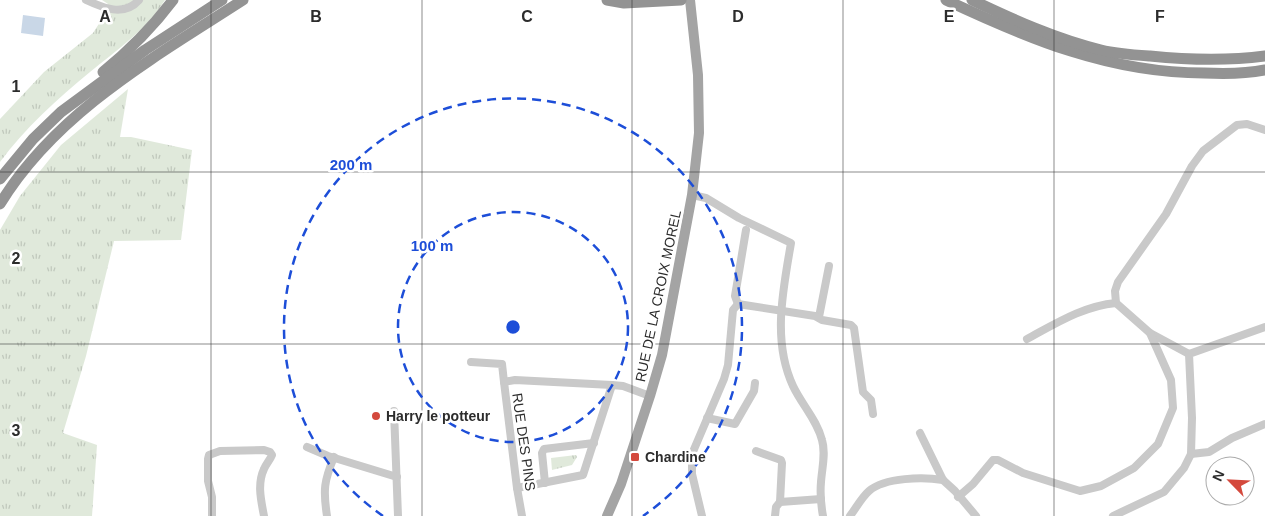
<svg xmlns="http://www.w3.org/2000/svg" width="1265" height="516" font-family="Arial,sans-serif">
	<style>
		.grass { fill: url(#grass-tufts) }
		.water { fill: #c9d7e7 }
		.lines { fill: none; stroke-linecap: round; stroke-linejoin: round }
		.minor { stroke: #c9c9c9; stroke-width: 8 }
		.major { stroke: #a4a4a4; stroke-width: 10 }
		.highway { stroke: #939393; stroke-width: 11 }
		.grid { fill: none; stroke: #2c2c2c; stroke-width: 1; stroke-opacity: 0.55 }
		.ring { fill: none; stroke: #1d4ed8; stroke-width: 2.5; stroke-dasharray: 9 6 }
		.poi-dot { fill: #d4493d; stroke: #fff; stroke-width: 2 }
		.labels { text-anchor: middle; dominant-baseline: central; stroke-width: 5; stroke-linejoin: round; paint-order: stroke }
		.street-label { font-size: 14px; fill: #2c2c2c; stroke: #fff }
		.poi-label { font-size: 14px; font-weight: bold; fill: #2c2c2c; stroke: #fff; text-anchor: start }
		.grid-label { font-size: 16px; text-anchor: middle; font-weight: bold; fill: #2c2c2c; stroke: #fff; stroke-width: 5; stroke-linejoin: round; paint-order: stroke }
		.centre { fill: #1d4ed8; stroke: #fff; stroke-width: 2.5 }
		.ring-label { font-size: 15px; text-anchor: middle; font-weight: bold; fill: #1d4ed8; stroke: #fff; stroke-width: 5; stroke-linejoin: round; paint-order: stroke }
	</style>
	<defs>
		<pattern id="grass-tufts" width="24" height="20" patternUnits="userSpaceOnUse" patternTransform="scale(1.25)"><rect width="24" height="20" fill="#e0e9db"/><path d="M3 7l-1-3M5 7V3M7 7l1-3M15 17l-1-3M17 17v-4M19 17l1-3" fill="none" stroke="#c0c8bc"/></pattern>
	</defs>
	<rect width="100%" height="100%" fill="#fff"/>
	<!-- grass -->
	<g class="grass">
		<path d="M102 0H165C146 30 117 50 90 72 57 99 25 128 0 162V119L44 72 93 33 102 19 108 4Z"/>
		<polygon points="128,89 120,137 131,137 192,150 181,240 114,241 86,356 63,433 97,445 92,516 0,516 0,230 20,196 61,145"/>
		<polygon points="576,455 577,457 572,465 552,470 551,458"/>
	</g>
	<!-- water -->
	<polygon class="water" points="23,15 45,18 43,36 21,33"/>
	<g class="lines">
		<!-- minor -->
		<g class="minor">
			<path d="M86 0C103 8 124 17 139 0"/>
			<path d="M692 195 706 198 739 218 791 243C783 290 772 341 793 386 802 405 817 420 822 440 826 453 822 468 821 482 820 493 821 505 823 516"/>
			<polyline points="738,304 735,296 746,230"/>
			<polyline points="819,317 829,266"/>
			<polyline points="1150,333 1189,354"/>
			<path d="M1027 339C1055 324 1083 306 1116 303"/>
			<polyline points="471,362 502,364 504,382"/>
			<polyline points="394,411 398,516"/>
			<polyline points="707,418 735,424 754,391 755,383"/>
			<polyline points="920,433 943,480 955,491 976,516"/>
			<polyline points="307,447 328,456 397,477"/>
			<polyline points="756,451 781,460 782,463 780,502"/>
			<polyline points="1191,454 1209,452 1232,438 1265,424"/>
			<polyline points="545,483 542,453 544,449 594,443"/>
			<polyline points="517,488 583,475 612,385"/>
			<polyline points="958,497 973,484 993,460 998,460 1023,473 1080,491 1101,486 1134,468 1158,444 1173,408 1171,380 1150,333 1116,303 1115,291 1118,282 1166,214 1192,166 1203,151 1237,125 1247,124 1265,130"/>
			<path d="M212 516V497L208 481V459L209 455 220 451 264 450 270 452 272 455C270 460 266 464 264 469 257 484 261 500 264 516"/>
			<path d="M327 516C323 490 324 481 334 457"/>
			<polyline points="522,516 517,488 504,382 515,380 612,385 623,386 650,396"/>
			<polyline points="702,516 692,474 692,454 724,379 728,365 733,310 738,304 815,316 822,320 851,325 854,328 863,392 871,400 873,414"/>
			<polyline points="775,516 776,507 780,502 821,499"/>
			<path d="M850 516C856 508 862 497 869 491 885 477 924 477 943 480"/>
			<polyline points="1113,516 1164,492 1184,468 1191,454 1192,418 1189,354 1265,327"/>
		</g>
		<!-- major -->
		<polyline class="major" points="607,516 621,484 650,396 662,355 692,195 699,133 698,75 690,0"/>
		<!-- highway -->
		<g class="highway">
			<polyline points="607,0 624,3 681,0"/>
			<path d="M946 0C1029 39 1110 73 1204 73 1225 74 1245 74 1265 70"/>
			<path d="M972 0C1014 20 1056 39 1101 50 1117 54 1134 55 1150 56 1189 60 1227 61 1265 56"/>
			<path d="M103 72C130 50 152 28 173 0"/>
			<polyline points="0,179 33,139 61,112 145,50 222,0"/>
			<path d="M0 204C56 112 155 57 243 0"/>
		</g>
	</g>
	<!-- grid -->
	<path class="grid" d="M211 0V516M422 0V516M632 0V516M843 0V516M1054 0V516M0 172H1265M0 344H1265"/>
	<!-- distance rings -->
	<g class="ring">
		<circle cx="513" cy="327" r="115"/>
		<path d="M383 516A229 229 0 1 1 643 516"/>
	</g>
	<!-- markers -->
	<g class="poi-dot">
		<circle cx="376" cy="416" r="5"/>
		<rect x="630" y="452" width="10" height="10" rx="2.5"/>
	</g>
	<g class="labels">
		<!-- street labels -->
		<g class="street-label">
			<text transform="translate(658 296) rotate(-78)">RUE DE LA CROIX MOREL</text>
			<text transform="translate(524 442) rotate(82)">RUE DES PINS</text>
		</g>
		<!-- poi labels -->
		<g class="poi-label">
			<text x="386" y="416">Harry le potteur</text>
			<text x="645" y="457">Chardine</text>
		</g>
	</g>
	<g class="grid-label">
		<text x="105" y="22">A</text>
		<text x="316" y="22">B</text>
		<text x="527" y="22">C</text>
		<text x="738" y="22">D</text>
		<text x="949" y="22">E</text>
		<text x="1160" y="22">F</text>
		<text x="16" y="92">1</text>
		<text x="16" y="264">2</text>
		<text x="16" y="436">3</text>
	</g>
	<circle cx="513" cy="327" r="8" class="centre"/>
	<g class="ring-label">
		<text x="351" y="170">200 m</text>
		<text x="432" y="251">100 m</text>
	</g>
	<!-- north arrow -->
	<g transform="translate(1230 481) rotate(294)"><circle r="24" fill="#ffffff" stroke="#ababab"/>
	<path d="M0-4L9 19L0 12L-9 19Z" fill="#d4493d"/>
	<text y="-8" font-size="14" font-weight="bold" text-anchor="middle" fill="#2c2c2c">N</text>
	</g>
</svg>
